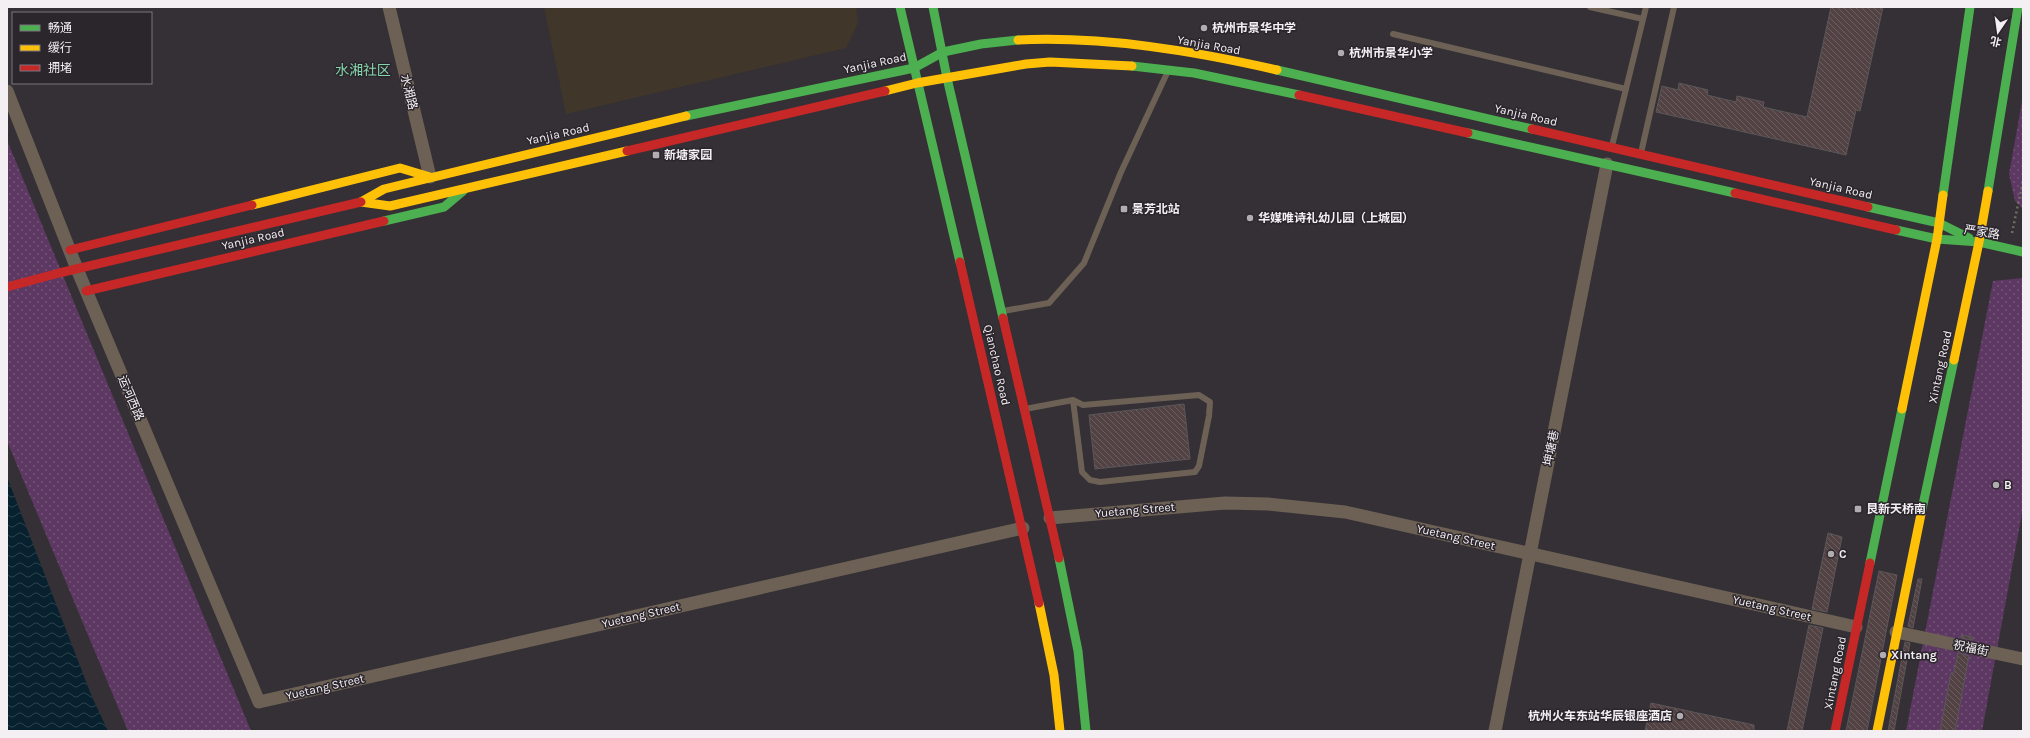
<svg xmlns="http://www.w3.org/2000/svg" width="2030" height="738" font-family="Karla,'Noto Sans SC',sans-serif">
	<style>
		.commercial { fill: #403629 }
		.grass { fill: url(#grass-dots) }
		.water { fill: url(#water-waves) }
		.building { fill: url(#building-back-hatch); stroke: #5b5759 }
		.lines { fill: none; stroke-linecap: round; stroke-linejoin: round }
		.path { stroke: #746c65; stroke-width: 2.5; stroke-dasharray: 2 3; stroke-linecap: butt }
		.lane { stroke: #6c6154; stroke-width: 6 }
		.street { stroke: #6c6154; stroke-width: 13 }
		.fast { stroke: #4caf50; stroke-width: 9 }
		.slow { stroke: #ffc107; stroke-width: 9 }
		.jam { stroke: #c62828; stroke-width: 9 }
		.jam-bridge { stroke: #c62828; stroke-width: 9 }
		.poi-dot { fill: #b0acb0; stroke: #2b252c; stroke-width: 1.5 }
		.labels { text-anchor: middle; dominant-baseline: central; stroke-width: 3; stroke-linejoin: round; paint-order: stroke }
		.poi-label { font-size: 12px; font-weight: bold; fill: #f3eff3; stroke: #2b252c; text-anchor: start }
		.street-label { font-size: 12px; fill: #f3eff3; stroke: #2b252c }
		.quarter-label { font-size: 14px; fill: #84d5ab; stroke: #2b252c }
	</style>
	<defs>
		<pattern id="grass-dots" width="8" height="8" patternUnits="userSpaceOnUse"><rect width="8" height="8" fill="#5d3862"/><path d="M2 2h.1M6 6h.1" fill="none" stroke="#755579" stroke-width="1.8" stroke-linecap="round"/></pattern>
		<pattern id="water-waves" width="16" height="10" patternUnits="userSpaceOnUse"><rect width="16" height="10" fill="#07212e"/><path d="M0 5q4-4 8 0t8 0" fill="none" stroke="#2c424d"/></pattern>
		<pattern id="building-back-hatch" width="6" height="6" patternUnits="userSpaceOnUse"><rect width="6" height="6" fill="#524244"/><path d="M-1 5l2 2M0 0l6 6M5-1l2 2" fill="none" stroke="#6b5e5f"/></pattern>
	</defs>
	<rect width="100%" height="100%" fill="#343035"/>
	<!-- commercial -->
	<polygon class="commercial" points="544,7 856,7 858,23 846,48 566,114"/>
	<!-- grass -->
	<g class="grass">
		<polygon points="2023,96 2023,209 2015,201 2009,174"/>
		<polygon points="7,140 251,731 128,731 7,441"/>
		<polygon points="2023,278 2023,508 1982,731 1906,731 1993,281"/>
	</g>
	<!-- water -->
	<polygon class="water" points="7,477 92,697 108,731 7,731"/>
	<!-- building -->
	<g class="building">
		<polygon points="1831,7 1883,7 1860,111 1856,110 1846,155 1656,112 1662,86 1678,90 1679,83 1708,90 1707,95 1736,102 1737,96 1764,102 1763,107 1807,117"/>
		<polygon points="1184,404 1190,459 1095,469 1089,415"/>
		<polygon points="1828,533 1842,537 1827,612 1812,609"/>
		<polygon points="1879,571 1897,575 1867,731 1846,731"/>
		<polygon points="1918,579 1922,579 1913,628 1908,626"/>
		<polygon points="1809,625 1823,628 1802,731 1787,731"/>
		<polygon points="1961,635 1973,637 1972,640 1961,638"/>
		<polygon points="1905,642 1910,643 1894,731 1888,731"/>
		<polygon points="1958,653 1969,656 1955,731 1940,731 1951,673 1954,673"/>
		<polygon points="1651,703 1754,725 1754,731 1645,731"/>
	</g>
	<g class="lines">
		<!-- path -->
		<polyline class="path" points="2012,233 2023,181"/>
		<!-- lane -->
		<g class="lane">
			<polyline points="1590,7 1643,19"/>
			<polyline points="1393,34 1626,89"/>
			<polyline points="1612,146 1646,7"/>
			<polyline points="1641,153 1674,7"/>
			<polyline points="1003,311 1049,303 1084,263 1121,172 1168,71"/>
			<polyline points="1025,409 1073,400 1083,405 1199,395 1210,402 1209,416 1199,466 1195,472 1100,482 1090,480 1082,472 1073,400"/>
		</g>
		<!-- street -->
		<g class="street">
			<polyline points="389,7 430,177"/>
			<polyline points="7,91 77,269 259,702 1023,528"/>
			<polyline points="1050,518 1225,503 1268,504 1345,512 1856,627"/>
			<polyline points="1896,632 2023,659"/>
			<polyline points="1495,731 1607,164"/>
		</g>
		<!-- fast -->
		<g class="fast">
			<polyline points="900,7 960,262"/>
			<polyline points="933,7 947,78 1003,318"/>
			<polyline points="1132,66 1194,73 1299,95"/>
			<polyline points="1277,70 1532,129"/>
			<polyline points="686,116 914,68 943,52 981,44 1018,40"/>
			<polyline points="1468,133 1735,193"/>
			<polyline points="1988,191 2018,7"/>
			<polyline points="1943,195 1970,7"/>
			<polyline points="1868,207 1939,223 1969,238"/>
			<polyline points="384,221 444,207 463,191"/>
			<polyline points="1896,230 1937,239 1979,242 2023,252"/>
			<polyline points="1921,514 1954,360"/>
			<polyline points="1059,558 1078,651 1086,731"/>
			<polyline points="1870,563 1902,409"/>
		</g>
		<!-- slow -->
		<g class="slow">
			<path d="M1018 40C1105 36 1194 51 1277 70"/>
			<polyline points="885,91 917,83 1026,64 1050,62 1132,66"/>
			<polyline points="361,202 390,206 627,151"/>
			<polyline points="361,202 384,189 686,116"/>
			<polyline points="252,205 400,168 430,177"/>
			<polyline points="1954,360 1979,242 1988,191"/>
			<polyline points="1902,409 1937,239 1943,195"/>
			<polyline points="1039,603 1054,675 1060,731"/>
			<polyline points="1877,731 1921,514"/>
		</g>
		<!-- jam -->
		<g class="jam">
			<polyline points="1299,95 1468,133"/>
			<polyline points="1532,129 1868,207"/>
			<polyline points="627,151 885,91"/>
			<polyline points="1735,193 1896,230"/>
			<polyline points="70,250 252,205"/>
			<polyline points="960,262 1039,603"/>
			<polyline points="86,291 384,221"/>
			<polyline points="1003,318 1059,558"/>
			<polyline points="1835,731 1870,563"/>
		</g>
		<!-- jam-bridge -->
		<polyline class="jam-bridge" points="7,287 59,273 361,202"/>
	</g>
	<!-- markers -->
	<g class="poi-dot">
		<circle cx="1204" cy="28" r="4"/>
		<circle cx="1341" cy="53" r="4"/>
		<rect x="652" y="151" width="8" height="8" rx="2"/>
		<rect x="1120" y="205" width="8" height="8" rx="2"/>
		<circle cx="1250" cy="218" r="4"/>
		<circle cx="1996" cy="485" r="4"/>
		<rect x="1854" y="505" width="8" height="8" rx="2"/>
		<circle cx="1831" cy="554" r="4"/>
		<circle cx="1883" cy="655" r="4"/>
		<circle cx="1680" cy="716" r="4"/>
	</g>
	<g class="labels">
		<!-- poi labels -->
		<g class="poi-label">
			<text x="1212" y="28">杭州市景华中学</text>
			<text x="1349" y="53">杭州市景华小学</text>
			<text x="664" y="155">新塘家园</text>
			<text x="1132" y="209">景芳北站</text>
			<text x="1258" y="218">华媒唯诗礼幼儿园（上城园）</text>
			<text x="2004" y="485">B</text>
			<text x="1866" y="509">艮新天桥南</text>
			<text x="1839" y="554">C</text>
			<text x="1891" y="655">Xintang</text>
			<text x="1672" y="716" text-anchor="end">杭州火车东站华辰银座酒店</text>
		</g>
		<!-- street labels -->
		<g class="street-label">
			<text transform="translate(1209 45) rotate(10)">Yanjia Road</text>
			<text transform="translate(875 63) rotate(-12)">Yanjia Road</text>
			<text transform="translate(409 92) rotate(76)">水湘路</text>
			<text transform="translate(1526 115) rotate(13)">Yanjia Road</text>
			<text transform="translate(558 134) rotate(-13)">Yanjia Road</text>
			<text transform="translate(1841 188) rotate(13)">Yanjia Road</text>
			<text transform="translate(1982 232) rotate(9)">严家路</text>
			<text transform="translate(253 239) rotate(-13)">Yanjia Road</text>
			<text transform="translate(997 365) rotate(77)">Qianchao Road</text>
			<text transform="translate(1940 367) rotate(-78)">Xintang Road</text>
			<text transform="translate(131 398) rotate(67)">运河西路</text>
			<text transform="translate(1551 448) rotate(-79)">坤塘巷</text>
			<text transform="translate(1135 510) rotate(-5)">Yuetang Street</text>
			<text transform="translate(1456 537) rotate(13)">Yuetang Street</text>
			<text transform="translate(1772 608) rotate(13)">Yuetang Street</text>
			<text transform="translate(641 615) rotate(-13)">Yuetang Street</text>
			<text transform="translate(1971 648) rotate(12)">祝福街</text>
			<text transform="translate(1835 673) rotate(-79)">Xintang Road</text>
			<text transform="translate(325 687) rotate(-13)">Yuetang Street</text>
		</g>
		<!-- quarter labels -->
		<g class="quarter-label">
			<text x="363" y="70">水湘社区</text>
		</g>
	</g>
	<!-- border -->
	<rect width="2030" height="738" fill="none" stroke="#f3eff3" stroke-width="16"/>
	<!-- legend -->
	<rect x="12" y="12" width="140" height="72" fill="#2b252c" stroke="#7b767c"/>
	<rect x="20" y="25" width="20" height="6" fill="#4caf50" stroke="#7b767c"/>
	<text x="48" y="32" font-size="12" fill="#f3eff3">畅通</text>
	<rect x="20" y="45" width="20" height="6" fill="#ffc107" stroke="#7b767c"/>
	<text x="48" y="52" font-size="12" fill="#f3eff3">缓行</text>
	<rect x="20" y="65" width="20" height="6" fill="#c62828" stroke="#7b767c"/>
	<text x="48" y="72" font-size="12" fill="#f3eff3">拥堵</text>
	<!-- north arrow -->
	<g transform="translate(1998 32) rotate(193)" stroke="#2b252c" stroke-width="3" paint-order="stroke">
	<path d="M0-3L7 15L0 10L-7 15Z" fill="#f3eff3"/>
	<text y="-6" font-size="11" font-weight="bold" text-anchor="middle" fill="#f3eff3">北</text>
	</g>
</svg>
